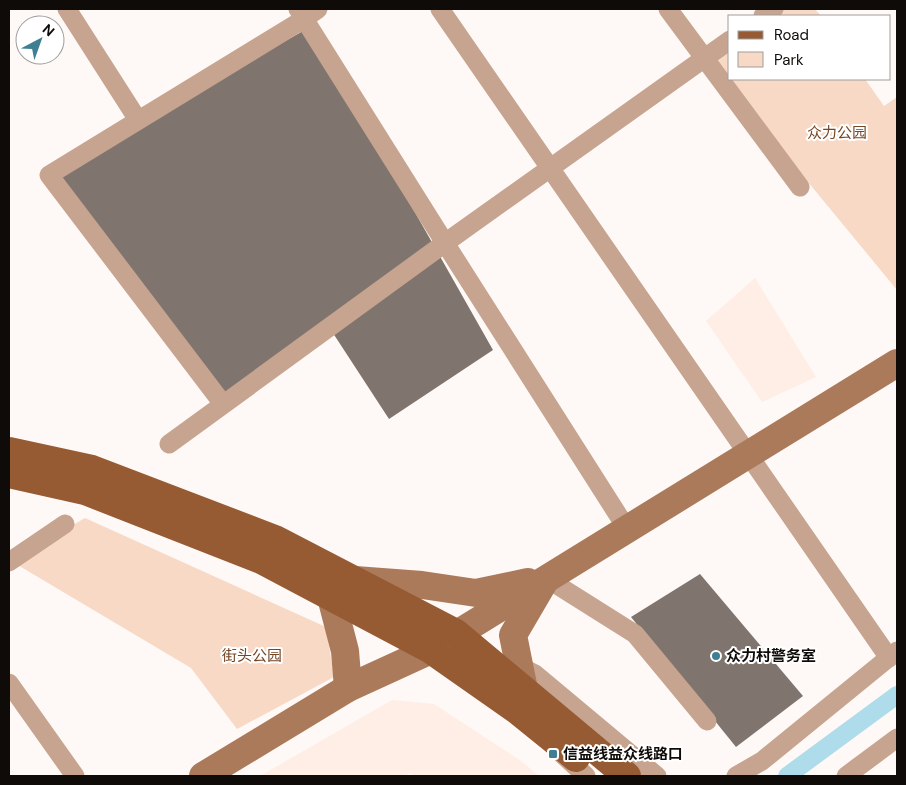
<svg xmlns="http://www.w3.org/2000/svg" width="906" height="785" font-family="'DM Sans','Noto Sans SC',sans-serif">
	<style>
		.built { fill: #ffeee5 }
		.green { fill: #f7d9c6 }
		.lines { fill: none; stroke-linecap: round; stroke-linejoin: round }
		.canal { stroke: #aedcea; stroke-width: 18 }
		.building { fill: #80756e }
		.street { stroke: #c6a48f; stroke-width: 19 }
		.secondary { stroke: #ab7a5b; stroke-width: 28 }
		.primary { stroke: #965b33; stroke-width: 28 }
		.poi-dot { fill: #3e7f92; stroke: #fff; stroke-width: 2 }
		.labels { text-anchor: middle; dominant-baseline: central; stroke-width: 4; stroke-linejoin: round; paint-order: stroke }
		.park-label { font-size: 15px; fill: #764625; stroke: #fff }
		.poi-label { font-size: 15px; font-weight: bold; fill: #0f0b08; stroke: #fff; text-anchor: start }
	</style>
	<rect width="100%" height="100%" fill="#fef9f6"/>
	<!-- built -->
	<g class="built">
		<polygon points="755,278 816,377 762,402 706,321"/>
		<polygon points="392,700 434,704 521,761 539,776 414,776 410,773 404,776 260,776"/>
	</g>
	<!-- green -->
	<g class="green">
		<polygon points="774,9 815,9 821,16 763,16"/>
		<polygon points="730,40 730,79 865,79 884,106 897,97 897,290 705,57"/>
		<polygon points="85,518 326,627 334,677 237,729 191,668 11,561"/>
	</g>
	<g class="lines">
		<!-- canal -->
		<polyline class="canal" points="787,776 897,695"/>
	</g>
	<!-- building -->
	<g class="building">
		<polygon points="310,27 493,350 389,419 329,327 223,404 49,175"/>
		<polygon points="700,574 803,696 736,747 631,617"/>
	</g>
	<g class="lines">
		<!-- street -->
		<g class="street">
			<polyline points="67,9 138,120"/>
			<polyline points="298,9 445,243 627,529"/>
			<polyline points="440,9 889,658"/>
			<polyline points="668,9 800,187"/>
			<polyline points="763,16 774,9"/>
			<polyline points="223,404 49,175 304,19 318,9"/>
			<polyline points="169,444 445,243 730,40"/>
			<polyline points="9,562 65,524"/>
			<polyline points="546,578 635,634 707,721"/>
			<polyline points="513,663 535,674 657,776"/>
			<polyline points="9,683 75,776"/>
			<polyline points="562,754 586,776"/>
			<polyline points="736,776 762,761 897,651"/>
			<polyline points="846,776 897,738"/>
		</g>
		<!-- secondary -->
		<g class="secondary">
			<polyline points="355,580 422,585 476,593 528,582"/>
			<polyline points="331,597 345,651 348,688"/>
			<polyline points="524,690 513,635 544,582"/>
			<polyline points="203,776 348,688 431,650 897,363"/>
		</g>
		<!-- primary -->
		<g class="primary">
			<polyline points="9,451 92,469 275,539 456,633 627,776"/>
			<polyline points="9,474 85,491 261,560 431,650 518,711 576,758"/>
		</g>
	</g>
	<!-- markers -->
	<g class="poi-dot">
		<circle cx="716" cy="656" r="5"/>
		<rect x="548" y="749" width="10" height="10" rx="2.5"/>
	</g>
	<g class="labels">
		<!-- park labels -->
		<g class="park-label">
			<text x="837" y="133">众力公园</text>
			<text x="252" y="656">街头公园</text>
		</g>
		<!-- poi labels -->
		<g class="poi-label">
			<text x="726" y="656">众力村警务室</text>
			<text x="563" y="754">信益线益众线路口</text>
		</g>
	</g>
	<!-- border -->
	<rect width="906" height="785" fill="none" stroke="#0f0b08" stroke-width="20"/>
	<!-- legend -->
	<rect x="728" y="15" width="162" height="65" fill="#ffffff" stroke="#9f9d9c"/>
	<rect x="738" y="31" width="25" height="8" fill="#965b33" stroke="#9f9d9c"/>
	<text x="774" y="40" font-size="15" fill="#0f0b08">Road</text>
	<rect x="738" y="52" width="25" height="15" fill="#f7d9c6" stroke="#9f9d9c"/>
	<text x="774" y="65" font-size="15" fill="#0f0b08">Park</text>
	<!-- north arrow -->
	<g transform="translate(40 40) rotate(41)"><circle r="24" fill="#ffffff" stroke="#9f9d9c"/>
	<path d="M0-4L9 19L0 12L-9 19Z" fill="#3e7f92"/>
	<text y="-8" font-size="14" font-weight="bold" text-anchor="middle" fill="#0f0b08">N</text>
	</g>
</svg>
